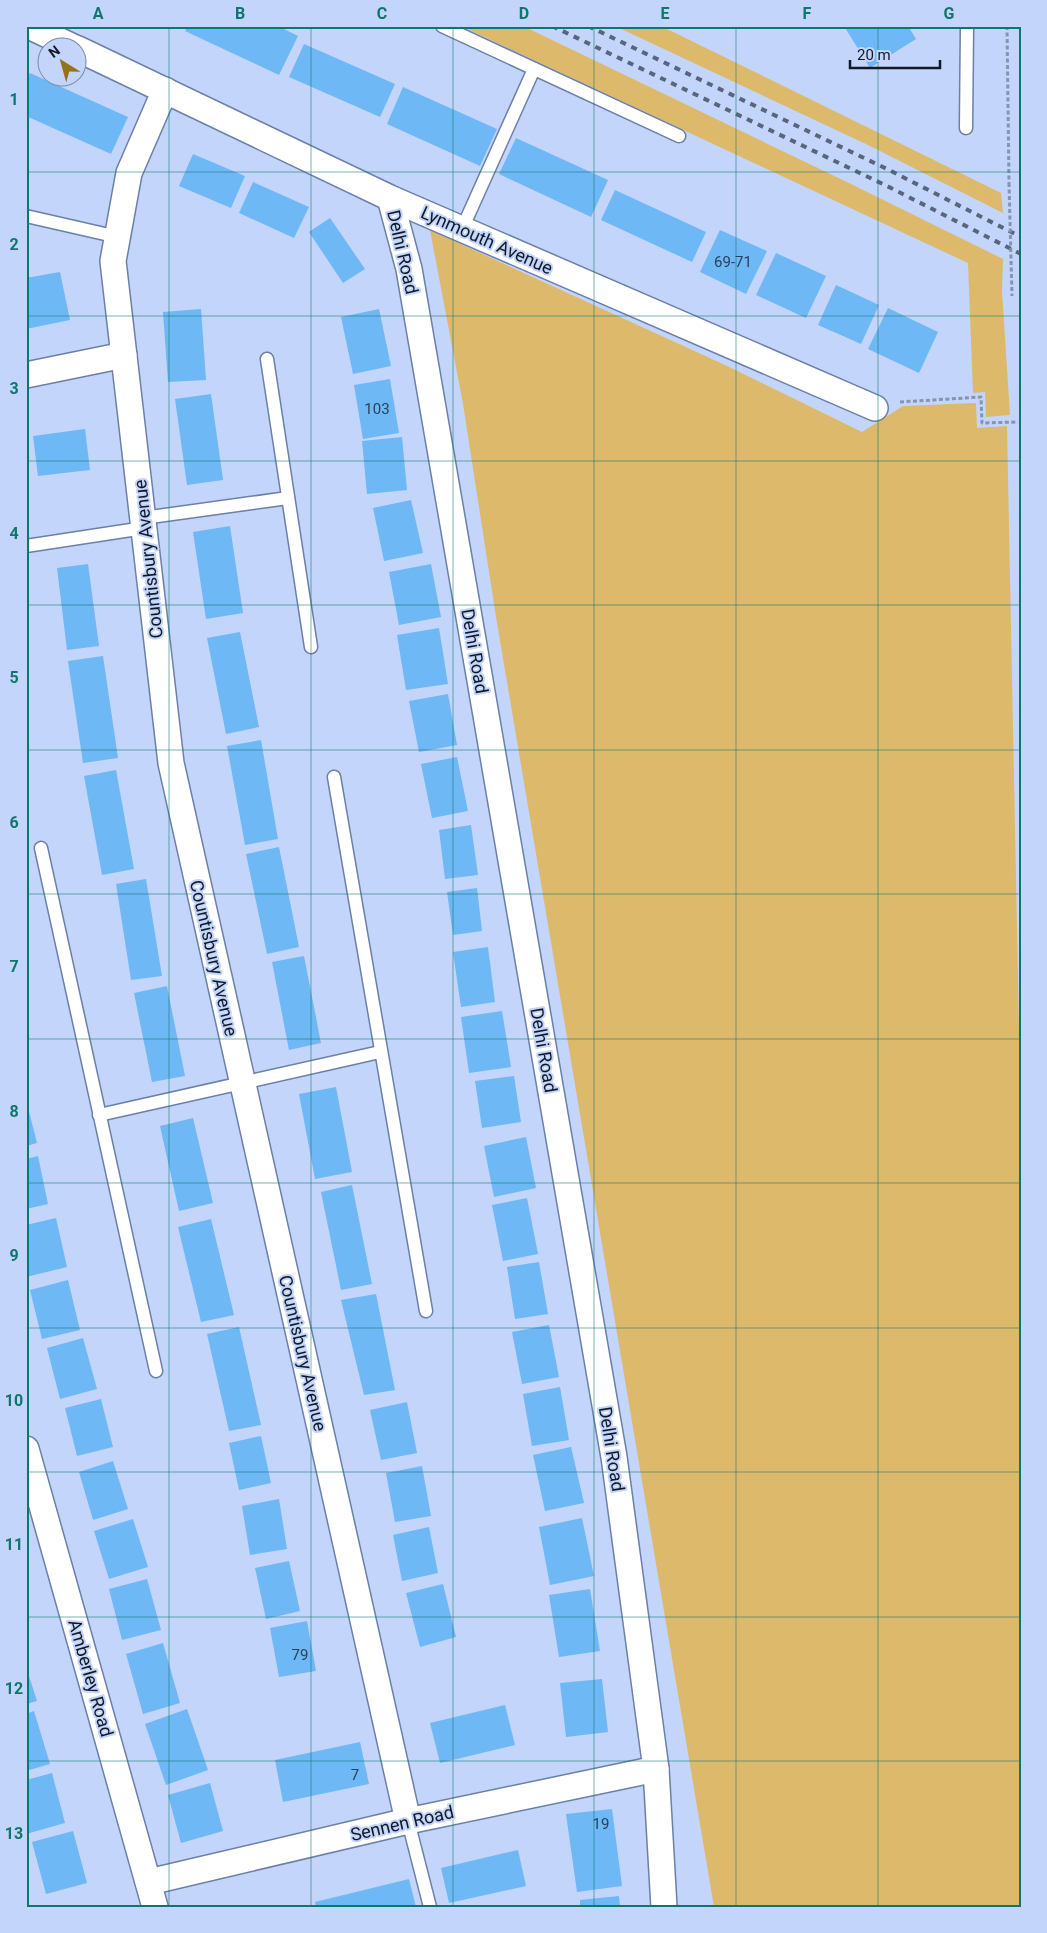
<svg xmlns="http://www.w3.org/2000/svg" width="1047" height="1933" font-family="Roboto,sans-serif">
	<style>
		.green { fill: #ddb96b }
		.building { fill: #6eb8f5 }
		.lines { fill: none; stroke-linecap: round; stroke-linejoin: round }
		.service-casing { stroke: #6b7fa9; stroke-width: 15 }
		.minor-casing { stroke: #6b7fa9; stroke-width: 28 }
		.path { stroke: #8594b2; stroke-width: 3; stroke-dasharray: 4 2.5; stroke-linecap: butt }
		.service { stroke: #fff; stroke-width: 12 }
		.minor { stroke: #fff; stroke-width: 25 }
		.rail { stroke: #59657d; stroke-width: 4; stroke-dasharray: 6 6; stroke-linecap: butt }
		.path-bridge { stroke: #8594b2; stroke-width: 3; stroke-dasharray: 4 2.5; stroke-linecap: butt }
		.grid { fill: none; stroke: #0f766e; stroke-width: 1; stroke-opacity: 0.55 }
		.labels { text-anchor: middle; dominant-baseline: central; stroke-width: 4; stroke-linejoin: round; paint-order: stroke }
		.number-label { font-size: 15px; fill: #28415c }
		.street-label { font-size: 18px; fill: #111929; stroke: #c3d5fa }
		.neatline { fill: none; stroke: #0f766e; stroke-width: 2 }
		.grid-label { font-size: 16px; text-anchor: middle; font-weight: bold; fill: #0f766e }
	</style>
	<rect width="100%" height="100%" fill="#c3d5fa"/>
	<!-- green -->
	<g class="green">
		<polygon points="461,26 523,26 851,184 1003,259 1002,291 1010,415 986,417 985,392 973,393 968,263"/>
		<polygon points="615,26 661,26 1001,193 1003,213 868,145"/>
		<polygon points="430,230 725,365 862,432 903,406 976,403 977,428 1007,426 1021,1130 1021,1907 714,1907 496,617 463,404"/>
	</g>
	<!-- building -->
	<g class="building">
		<polygon points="188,26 278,26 298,36 279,75 185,31"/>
		<polygon points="844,26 908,26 916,39 870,68"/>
		<polygon points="304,44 395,84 380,117 289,77"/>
		<polygon points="30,73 128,117 111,154 26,116 26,80"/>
		<polygon points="403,87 497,129 480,166 387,124"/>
		<polygon points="516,138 608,180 591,217 499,174"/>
		<polygon points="193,154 245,176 231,208 179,186"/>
		<polygon points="253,182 309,207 294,238 239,213"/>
		<polygon points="615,190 706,232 692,262 601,220"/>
		<polygon points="330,218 365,269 343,283 309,232"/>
		<polygon points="720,230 767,251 746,294 700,272"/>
		<polygon points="776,253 826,276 806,318 756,295"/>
		<polygon points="60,272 70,320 26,329 26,278"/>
		<polygon points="836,285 879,305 861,344 818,325"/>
		<polygon points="888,308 938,332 919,373 868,349"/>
		<polygon points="201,309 206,380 168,382 163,312"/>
		<polygon points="379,309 391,366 353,374 341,317"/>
		<polygon points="390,379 399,433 363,439 354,385"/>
		<polygon points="211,394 223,480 187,485 175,399"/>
		<polygon points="85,429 90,470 38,476 33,436"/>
		<polygon points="402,437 407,490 367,494 362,441"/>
		<polygon points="411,500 423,553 384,561 373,508"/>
		<polygon points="230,526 243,613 206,619 193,532"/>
		<polygon points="88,564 99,646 67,650 57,568"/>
		<polygon points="431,564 441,617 399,625 389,572"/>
		<polygon points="439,628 448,684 406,690 397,635"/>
		<polygon points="240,632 259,727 226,734 207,638"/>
		<polygon points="103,656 118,758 83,763 68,661"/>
		<polygon points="448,694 457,745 419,752 409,701"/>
		<polygon points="261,740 278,839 245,845 227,746"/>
		<polygon points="457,757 468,811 432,818 421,764"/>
		<polygon points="116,770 134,869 102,875 84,776"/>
		<polygon points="471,825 478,875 445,879 439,830"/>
		<polygon points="279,847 299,947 267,954 246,854"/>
		<polygon points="146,879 162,976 131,980 116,884"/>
		<polygon points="477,888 482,931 453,935 447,892"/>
		<polygon points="488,947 495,1002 461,1007 453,952"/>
		<polygon points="304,956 321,1043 289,1050 272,962"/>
		<polygon points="167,986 185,1076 152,1082 134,993"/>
		<polygon points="502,1011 511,1067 469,1073 461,1017"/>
		<polygon points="514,1076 521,1122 482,1128 475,1081"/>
		<polygon points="336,1087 352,1172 315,1179 299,1094"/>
		<polygon points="26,1100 37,1143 26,1146"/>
		<polygon points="193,1118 213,1203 179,1211 160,1126"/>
		<polygon points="526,1137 536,1188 494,1197 484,1146"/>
		<polygon points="38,1156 48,1204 26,1209 26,1159"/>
		<polygon points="352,1185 372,1284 341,1290 321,1192"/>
		<polygon points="527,1198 538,1254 503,1261 492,1205"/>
		<polygon points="56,1218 67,1267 26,1277 26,1225"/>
		<polygon points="211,1219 234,1315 201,1322 178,1227"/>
		<polygon points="539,1262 548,1314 515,1319 507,1267"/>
		<polygon points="68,1280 80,1330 42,1339 30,1290"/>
		<polygon points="376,1294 395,1390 364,1395 341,1300"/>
		<polygon points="549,1325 559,1377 522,1384 512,1332"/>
		<polygon points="239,1327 261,1425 229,1431 207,1334"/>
		<polygon points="83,1338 97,1389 60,1399 47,1348"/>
		<polygon points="560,1387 569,1440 532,1446 523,1394"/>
		<polygon points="101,1399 113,1447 77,1456 65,1408"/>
		<polygon points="407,1402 417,1453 381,1460 370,1410"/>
		<polygon points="261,1436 271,1483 239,1490 229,1443"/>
		<polygon points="571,1447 584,1503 545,1511 533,1455"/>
		<polygon points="113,1461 128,1509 93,1520 79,1472"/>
		<polygon points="422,1466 431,1516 395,1522 386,1473"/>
		<polygon points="279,1499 287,1549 250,1555 242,1506"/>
		<polygon points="582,1518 594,1576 550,1585 539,1527"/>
		<polygon points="133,1519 148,1567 109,1579 94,1531"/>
		<polygon points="429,1527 438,1573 402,1581 393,1535"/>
		<polygon points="289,1561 300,1611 266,1619 255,1568"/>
		<polygon points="147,1579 161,1630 122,1640 109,1589"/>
		<polygon points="443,1584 456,1637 420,1647 406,1593"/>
		<polygon points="590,1589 600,1651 559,1657 549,1595"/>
		<polygon points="307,1621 316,1671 279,1677 270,1628"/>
		<polygon points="163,1643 180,1703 143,1714 126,1654"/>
		<polygon points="26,1667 37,1701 26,1704"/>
		<polygon points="602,1679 608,1732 566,1737 560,1683"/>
		<polygon points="505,1705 515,1745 440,1763 430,1723"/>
		<polygon points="187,1709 208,1770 166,1785 145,1724"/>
		<polygon points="34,1711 50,1764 26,1771 26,1714"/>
		<polygon points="360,1742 369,1784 283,1802 275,1760"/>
		<polygon points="52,1773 65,1823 26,1834 26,1780"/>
		<polygon points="210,1783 223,1831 181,1843 168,1795"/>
		<polygon points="612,1809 622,1886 577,1892 566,1814"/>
		<polygon points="73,1831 87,1883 46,1894 32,1842"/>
		<polygon points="518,1850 526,1886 449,1903 441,1868"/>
		<polygon points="409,1879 416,1907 316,1907 315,1902"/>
		<polygon points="619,1896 620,1907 580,1907 580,1900"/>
	</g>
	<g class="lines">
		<!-- service casing -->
		<g class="service-casing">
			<g id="service">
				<polyline points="442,26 679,136"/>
				<polyline points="966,128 967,26"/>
				<polyline points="26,216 118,237"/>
				<polyline points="462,229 534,69"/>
				<polyline points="267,359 311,647"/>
				<polyline points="143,518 288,498"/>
				<polyline points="26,546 144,528"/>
				<polyline points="334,777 426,1311"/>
				<polyline points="41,848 156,1371"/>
				<polyline points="99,1115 380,1052"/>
				<polyline points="408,1821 430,1907"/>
			</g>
		</g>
		<!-- minor casing -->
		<g class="minor-casing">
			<g id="minor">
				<polyline points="29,26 75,48"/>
				<polyline points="78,49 390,198 875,408"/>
				<polyline points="165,90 129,173 113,261 171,763 408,1821"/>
				<polyline points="390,198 409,269 614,1457 656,1769 664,1907"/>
				<polyline points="26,375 124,355"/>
				<polyline points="26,1449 155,1907"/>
				<polyline points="149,1882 408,1821 656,1769"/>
			</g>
		</g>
		<!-- path -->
		<g class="path">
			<polyline points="1007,26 1009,183"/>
			<polyline points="900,402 981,397 982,423 1018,422"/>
		</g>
		<!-- service -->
		<use href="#service" class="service"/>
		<!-- minor -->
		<use href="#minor" class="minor"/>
		<!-- rail -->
		<g class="rail">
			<polyline points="552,26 885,185 1021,254"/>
			<polyline points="588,26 887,169 1021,237"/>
		</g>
		<!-- path-bridge -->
		<polyline class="path-bridge" points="1009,183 1012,296"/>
	</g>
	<!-- grid -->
	<path class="grid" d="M169 26V1907M311 26V1907M453 26V1907M594 26V1907M736 26V1907M878 26V1907M26 172H1021M26 316H1021M26 461H1021M26 605H1021M26 750H1021M26 894H1021M26 1039H1021M26 1183H1021M26 1328H1021M26 1472H1021M26 1617H1021M26 1761H1021"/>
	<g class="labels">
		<!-- number labels -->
		<g class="number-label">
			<text x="733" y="262">69-71</text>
			<text x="377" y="409">103</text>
			<text x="300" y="1655">79</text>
			<text x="355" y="1775">7</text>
			<text x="601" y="1824">19</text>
		</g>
		<!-- street labels -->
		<g class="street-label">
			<text transform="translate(487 240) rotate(24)">Lynmouth Avenue</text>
			<text transform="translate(403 252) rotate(77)">Delhi Road</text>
			<text transform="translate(148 559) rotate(-96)">Countisbury Avenue</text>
			<text transform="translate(475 651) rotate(80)">Delhi Road</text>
			<text transform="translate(214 958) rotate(77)">Countisbury Avenue</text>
			<text transform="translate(544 1050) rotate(80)">Delhi Road</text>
			<text transform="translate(303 1353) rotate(77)">Countisbury Avenue</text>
			<text transform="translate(612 1449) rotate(81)">Delhi Road</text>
			<text transform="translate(91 1678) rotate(74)">Amberley Road</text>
			<text transform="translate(402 1823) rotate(-13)">Sennen Road</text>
		</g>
	</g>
	<!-- border -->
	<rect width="1047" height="1933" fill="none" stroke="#c3d5fa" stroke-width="55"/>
	<!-- north arrow -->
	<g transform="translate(62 62) rotate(323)"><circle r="24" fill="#c3d5fa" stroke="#7c8aa6"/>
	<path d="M0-4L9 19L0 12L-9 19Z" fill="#95721a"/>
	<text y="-8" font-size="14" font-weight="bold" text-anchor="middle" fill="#111929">N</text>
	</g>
	<!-- scale -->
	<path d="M850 60v8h90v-8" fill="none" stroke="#111929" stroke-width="2.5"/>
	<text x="857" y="60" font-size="15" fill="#111929" stroke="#c3d5fa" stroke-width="4" paint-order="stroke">20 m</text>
	<rect x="28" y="28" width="992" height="1878" class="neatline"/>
	<g class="grid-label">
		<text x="98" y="19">A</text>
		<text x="240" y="19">B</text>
		<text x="382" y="19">C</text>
		<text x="524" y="19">D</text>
		<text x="665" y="19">E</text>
		<text x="807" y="19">F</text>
		<text x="949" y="19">G</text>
		<text x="14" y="105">1</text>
		<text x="14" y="250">2</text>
		<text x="14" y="394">3</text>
		<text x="14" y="539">4</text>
		<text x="14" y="683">5</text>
		<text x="14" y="828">6</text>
		<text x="14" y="972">7</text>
		<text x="14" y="1117">8</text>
		<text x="14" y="1261">9</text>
		<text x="14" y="1406">10</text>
		<text x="14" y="1550">11</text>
		<text x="14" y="1694">12</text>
		<text x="14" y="1839">13</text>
	</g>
</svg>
